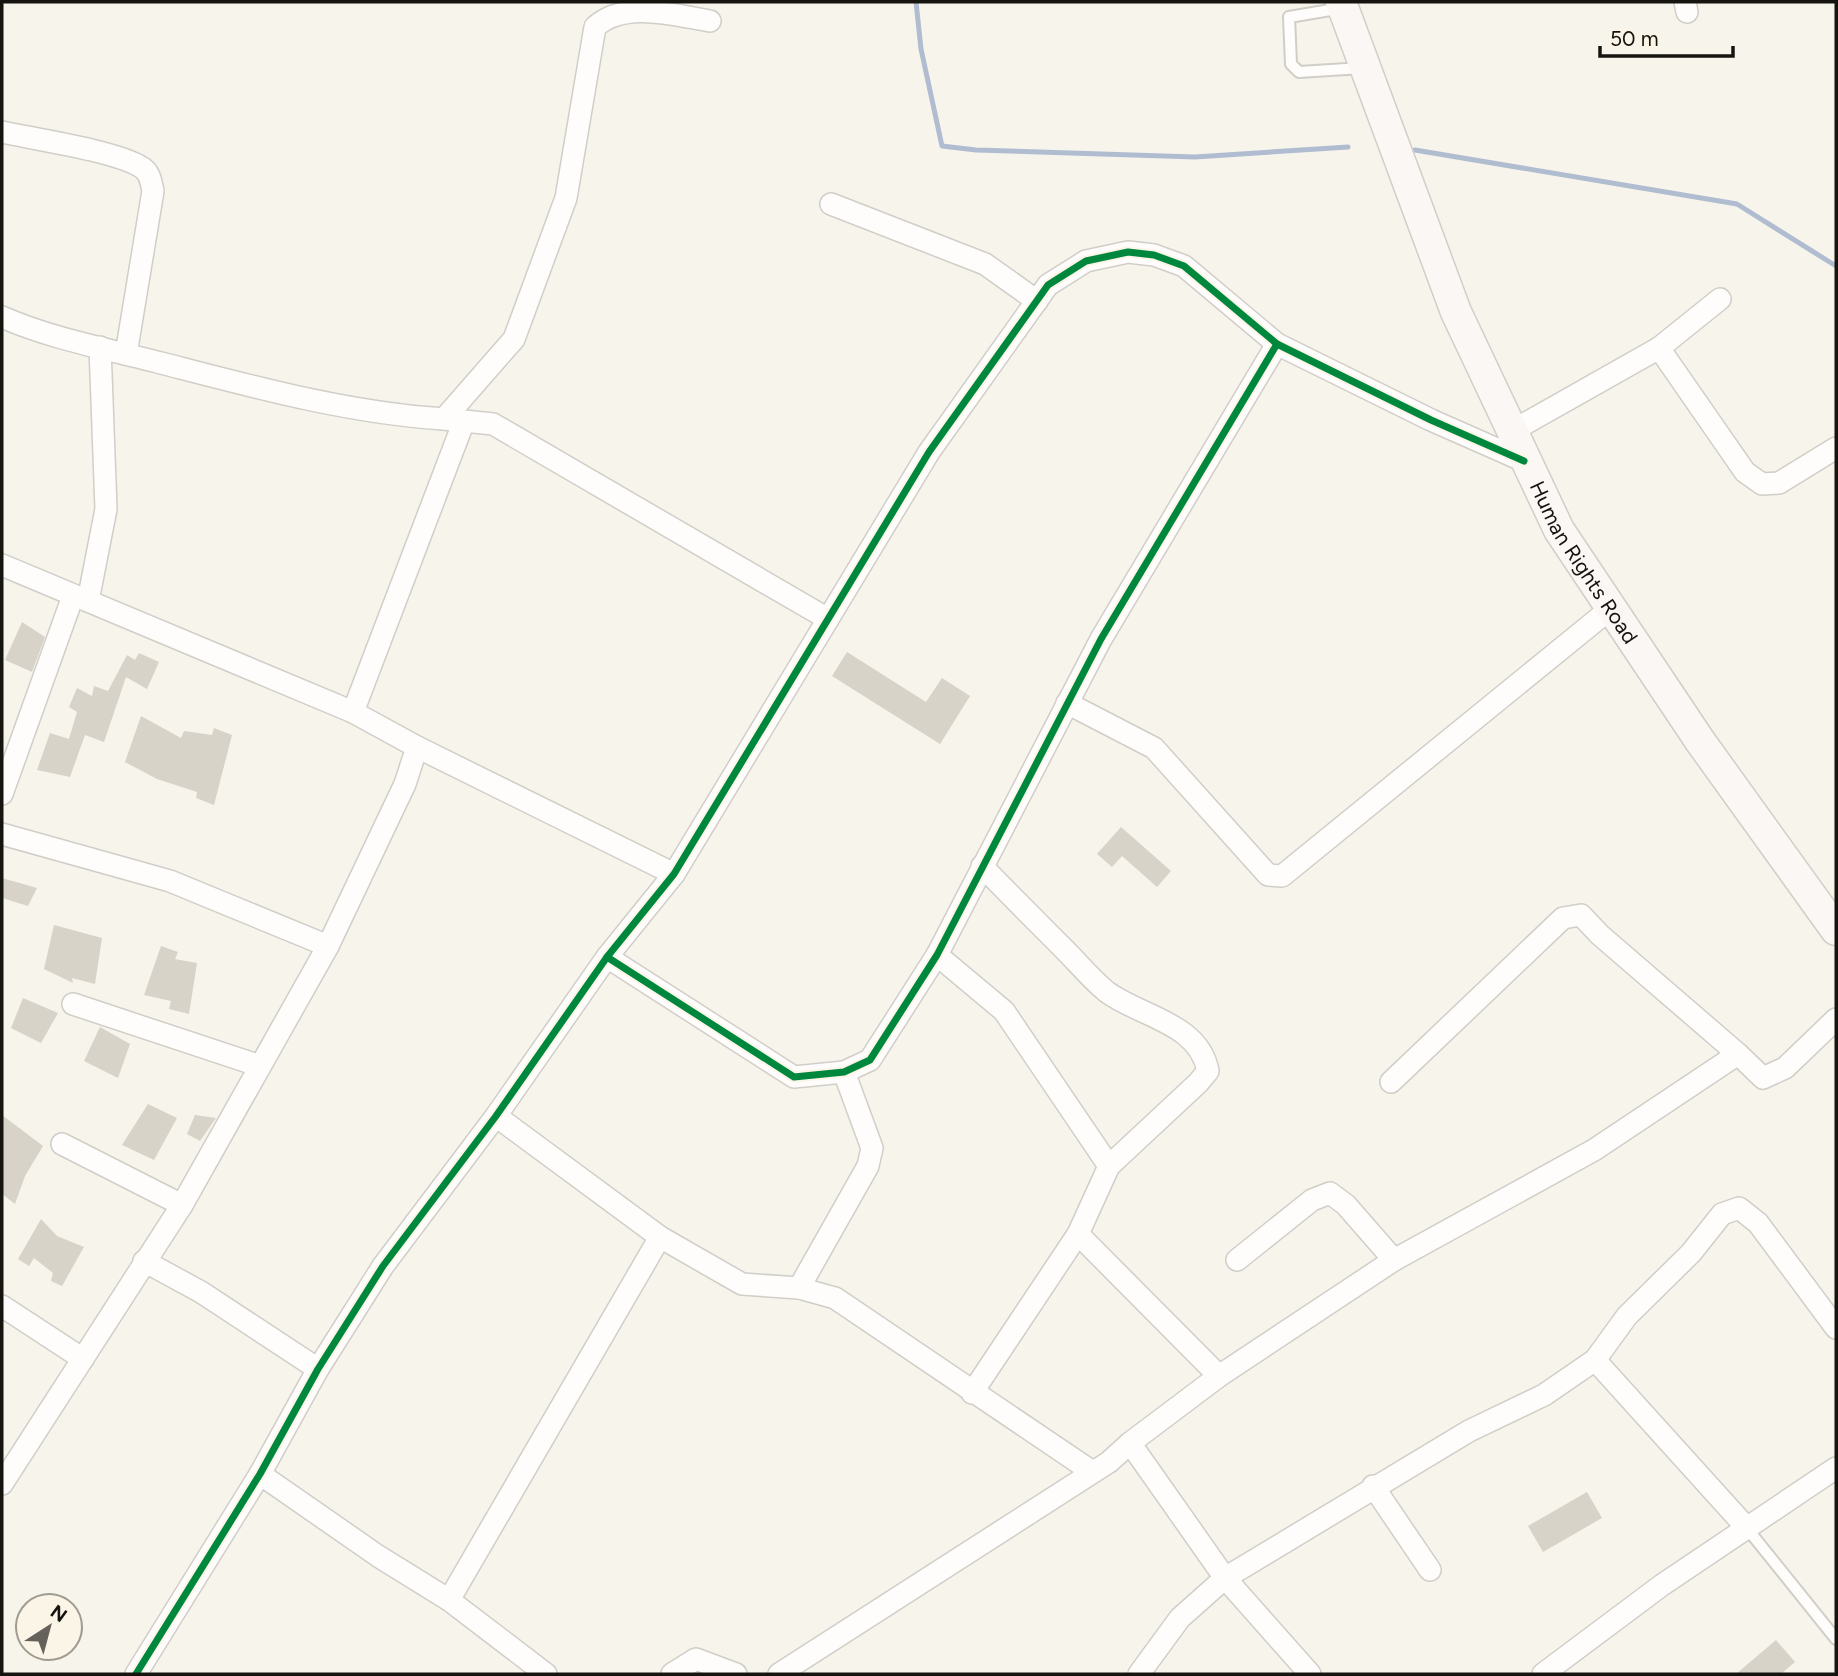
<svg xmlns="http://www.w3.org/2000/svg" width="1838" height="1676" font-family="Figtree,sans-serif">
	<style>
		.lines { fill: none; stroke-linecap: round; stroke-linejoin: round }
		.stream { stroke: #b0bdd1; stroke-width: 5 }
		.building { fill: #d8d3c9 }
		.lane-casing { stroke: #d1cec8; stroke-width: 14 }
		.street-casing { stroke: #d1cec8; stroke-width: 24 }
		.secondary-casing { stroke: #d1cec8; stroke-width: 33 }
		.lane { stroke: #fefdfc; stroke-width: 10 }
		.street { stroke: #fefdfc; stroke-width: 21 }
		.secondary { stroke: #faf7f4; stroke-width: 30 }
		.cycleway-casing { stroke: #fbf5e8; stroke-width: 11 }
		.cycleway { stroke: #00873e; stroke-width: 7 }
		.labels { text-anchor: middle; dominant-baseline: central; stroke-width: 7; stroke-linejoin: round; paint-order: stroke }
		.street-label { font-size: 21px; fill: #16140f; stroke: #fbf5e8 }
	</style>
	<rect width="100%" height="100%" fill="#f7f4ec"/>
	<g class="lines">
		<!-- stream -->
		<g class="stream">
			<polyline points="916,2 921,49 942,146 976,150 1195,157 1348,147"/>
			<polyline points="1415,150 1737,204 1836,266"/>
		</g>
	</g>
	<!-- building -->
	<g class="building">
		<polygon points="22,622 45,637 32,672 5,660"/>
		<polygon points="847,652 926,702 942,678 970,696 940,744 832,676"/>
		<polygon points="139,653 159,662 147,689 126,677 104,742 85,735 70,777 37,770 50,733 69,739 77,712 69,707 77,688 92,696 94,686 108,691 127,655 135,660"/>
		<polygon points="141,716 181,738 184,731 212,735 214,728 232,735 214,805 196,798 197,792 157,779 125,762"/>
		<polygon points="1121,827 1171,871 1157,887 1122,856 1112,867 1097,854"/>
		<polygon points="2,878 37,888 28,906 2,898"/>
		<polygon points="54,925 102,938 95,984 72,978 73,983 44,969"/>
		<polygon points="161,946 178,952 175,959 197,963 189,1014 169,1009 171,1001 144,995"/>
		<polygon points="23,998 58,1013 41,1043 11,1028"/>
		<polygon points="100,1027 130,1044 118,1078 84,1061"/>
		<polygon points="148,1104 177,1118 154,1160 122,1145"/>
		<polygon points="2,1115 43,1146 25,1176 15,1204 2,1194"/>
		<polygon points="195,1115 216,1118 200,1141 187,1134"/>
		<polygon points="41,1219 57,1236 84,1247 62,1286 51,1281 53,1273 34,1258 29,1266 18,1259"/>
		<polygon points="1587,1492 1602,1518 1543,1552 1528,1526"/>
		<polygon points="1776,1640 1795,1662 1781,1674 1736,1674"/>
	</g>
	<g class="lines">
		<!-- lane casing -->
		<g class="lane-casing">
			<g id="lane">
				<polyline points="1342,8 1289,17 1291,64 1299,72 1362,68"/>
				<polyline points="1746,1527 1836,1639"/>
			</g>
		</g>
		<!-- street casing -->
		<g class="street-casing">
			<g id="street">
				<polyline points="1685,2 1687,12"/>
				<path d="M2 132C34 139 116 151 141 167 150 172 151 182 153 191L126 354"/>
				<polyline points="831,204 985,264 1037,301"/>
				<path d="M2 317C52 339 108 349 161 363 254 387 348 413 444 419L514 339 566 198 595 27C624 0 674 15 710 21"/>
				<polyline points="1659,348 1745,472 1762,484 1779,483 1836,448"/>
				<polyline points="444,419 493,424 828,619"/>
				<polyline points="1512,431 1659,348 1720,299"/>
				<polyline points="2,565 353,712 417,747 405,784 328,946 182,1205 2,1484"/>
				<polyline points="88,601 106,509 100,347"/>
				<polyline points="1067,703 1154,748 1268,875 1282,876 1610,609"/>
				<polyline points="353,712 464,421"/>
				<polyline points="417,747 674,874"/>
				<polyline points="2,794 73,596"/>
				<polyline points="2,834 170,881 328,946"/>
				<path d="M982 866C1009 894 1037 922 1065 950 1079 964 1092 980 1107 992 1141 1017 1199 1023 1208 1071L1198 1083 1109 1166"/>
				<polyline points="937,955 1004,1011 1109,1166 1078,1234 972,1393"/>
				<polyline points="607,957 674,874 929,452 1048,285 1086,261 1128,252 1154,255 1184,266 1277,344 1431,420 1524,461"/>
				<polyline points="73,1004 260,1066"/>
				<polyline points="1391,1082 1563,918 1581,915 1600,935 1738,1054"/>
				<polyline points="496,1116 660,1237 742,1284 799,1288 835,1298 1091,1471"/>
				<polyline points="62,1144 182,1205"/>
				<polyline points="1078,1234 1219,1376"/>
				<polyline points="1237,1260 1312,1200 1330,1193 1346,1205 1394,1260"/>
				<polyline points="144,1261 201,1292 318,1369"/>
				<polyline points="799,1288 868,1166 872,1148 844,1072"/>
				<polyline points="2,1306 83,1359"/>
				<polyline points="1595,1360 1746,1527"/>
				<polyline points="1130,1443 1225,1578 1310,1674"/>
				<polyline points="260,1474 378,1556 449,1600 546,1674"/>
				<polyline points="1373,1486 1430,1570"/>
				<polyline points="449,1600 660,1237"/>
				<polyline points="136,1674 260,1474 318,1369 383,1266 496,1116 607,957 794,1077 844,1072 870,1060 937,955 1101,639 1277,344"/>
				<polyline points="672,1674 696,1659 736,1674"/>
				<polyline points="779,1674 1109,1462 1130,1443 1219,1376 1394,1260 1594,1150 1738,1054 1763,1078 1785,1068 1836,1019"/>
				<polyline points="1139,1674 1180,1618 1225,1578 1469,1431 1544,1395 1595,1360 1627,1316 1691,1253 1722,1214 1739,1208 1758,1223 1836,1328"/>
				<polyline points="1543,1674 1662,1585 1836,1468"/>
			</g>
		</g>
		<!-- secondary casing -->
		<g class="secondary-casing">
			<g id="secondary">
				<path id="s1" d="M1341 2 1456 312 1559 530 1700 741 1836 930"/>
			</g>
		</g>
		<!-- lane -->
		<use href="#lane" class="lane"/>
		<!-- street -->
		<use href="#street" class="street"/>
		<!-- secondary -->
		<use href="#secondary" class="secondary"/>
		<!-- cycleway casing -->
		<g class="cycleway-casing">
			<g id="cycleway">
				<polyline points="607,957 674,874 929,452 1048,285 1086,261 1128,252 1154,255 1184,266 1277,344 1431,420 1524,461"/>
				<polyline points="136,1674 260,1474 318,1369 383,1266 496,1116 607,957 794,1077 844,1072 870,1060 937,955 1101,639 1277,344"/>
			</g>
		</g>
		<!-- cycleway -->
		<use href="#cycleway" class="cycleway"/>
	</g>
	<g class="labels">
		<!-- street labels -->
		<g class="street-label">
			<text stroke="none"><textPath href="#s1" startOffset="612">Human Rights Road</textPath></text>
		</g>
	</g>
	<!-- border -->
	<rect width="1838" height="1676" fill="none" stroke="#16140f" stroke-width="7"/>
	<!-- north arrow -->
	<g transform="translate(49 1627) rotate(36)"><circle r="33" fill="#fbf5e8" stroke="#9f9b91" stroke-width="2"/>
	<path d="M0-5L12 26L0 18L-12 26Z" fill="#65625c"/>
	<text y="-10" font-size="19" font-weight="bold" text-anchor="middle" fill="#16140f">N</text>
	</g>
	<!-- scale -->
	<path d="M1600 46v10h133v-10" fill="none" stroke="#16140f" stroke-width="3.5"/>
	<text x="1610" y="46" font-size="21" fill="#16140f" stroke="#fbf5e8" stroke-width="5" paint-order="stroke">50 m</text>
</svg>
